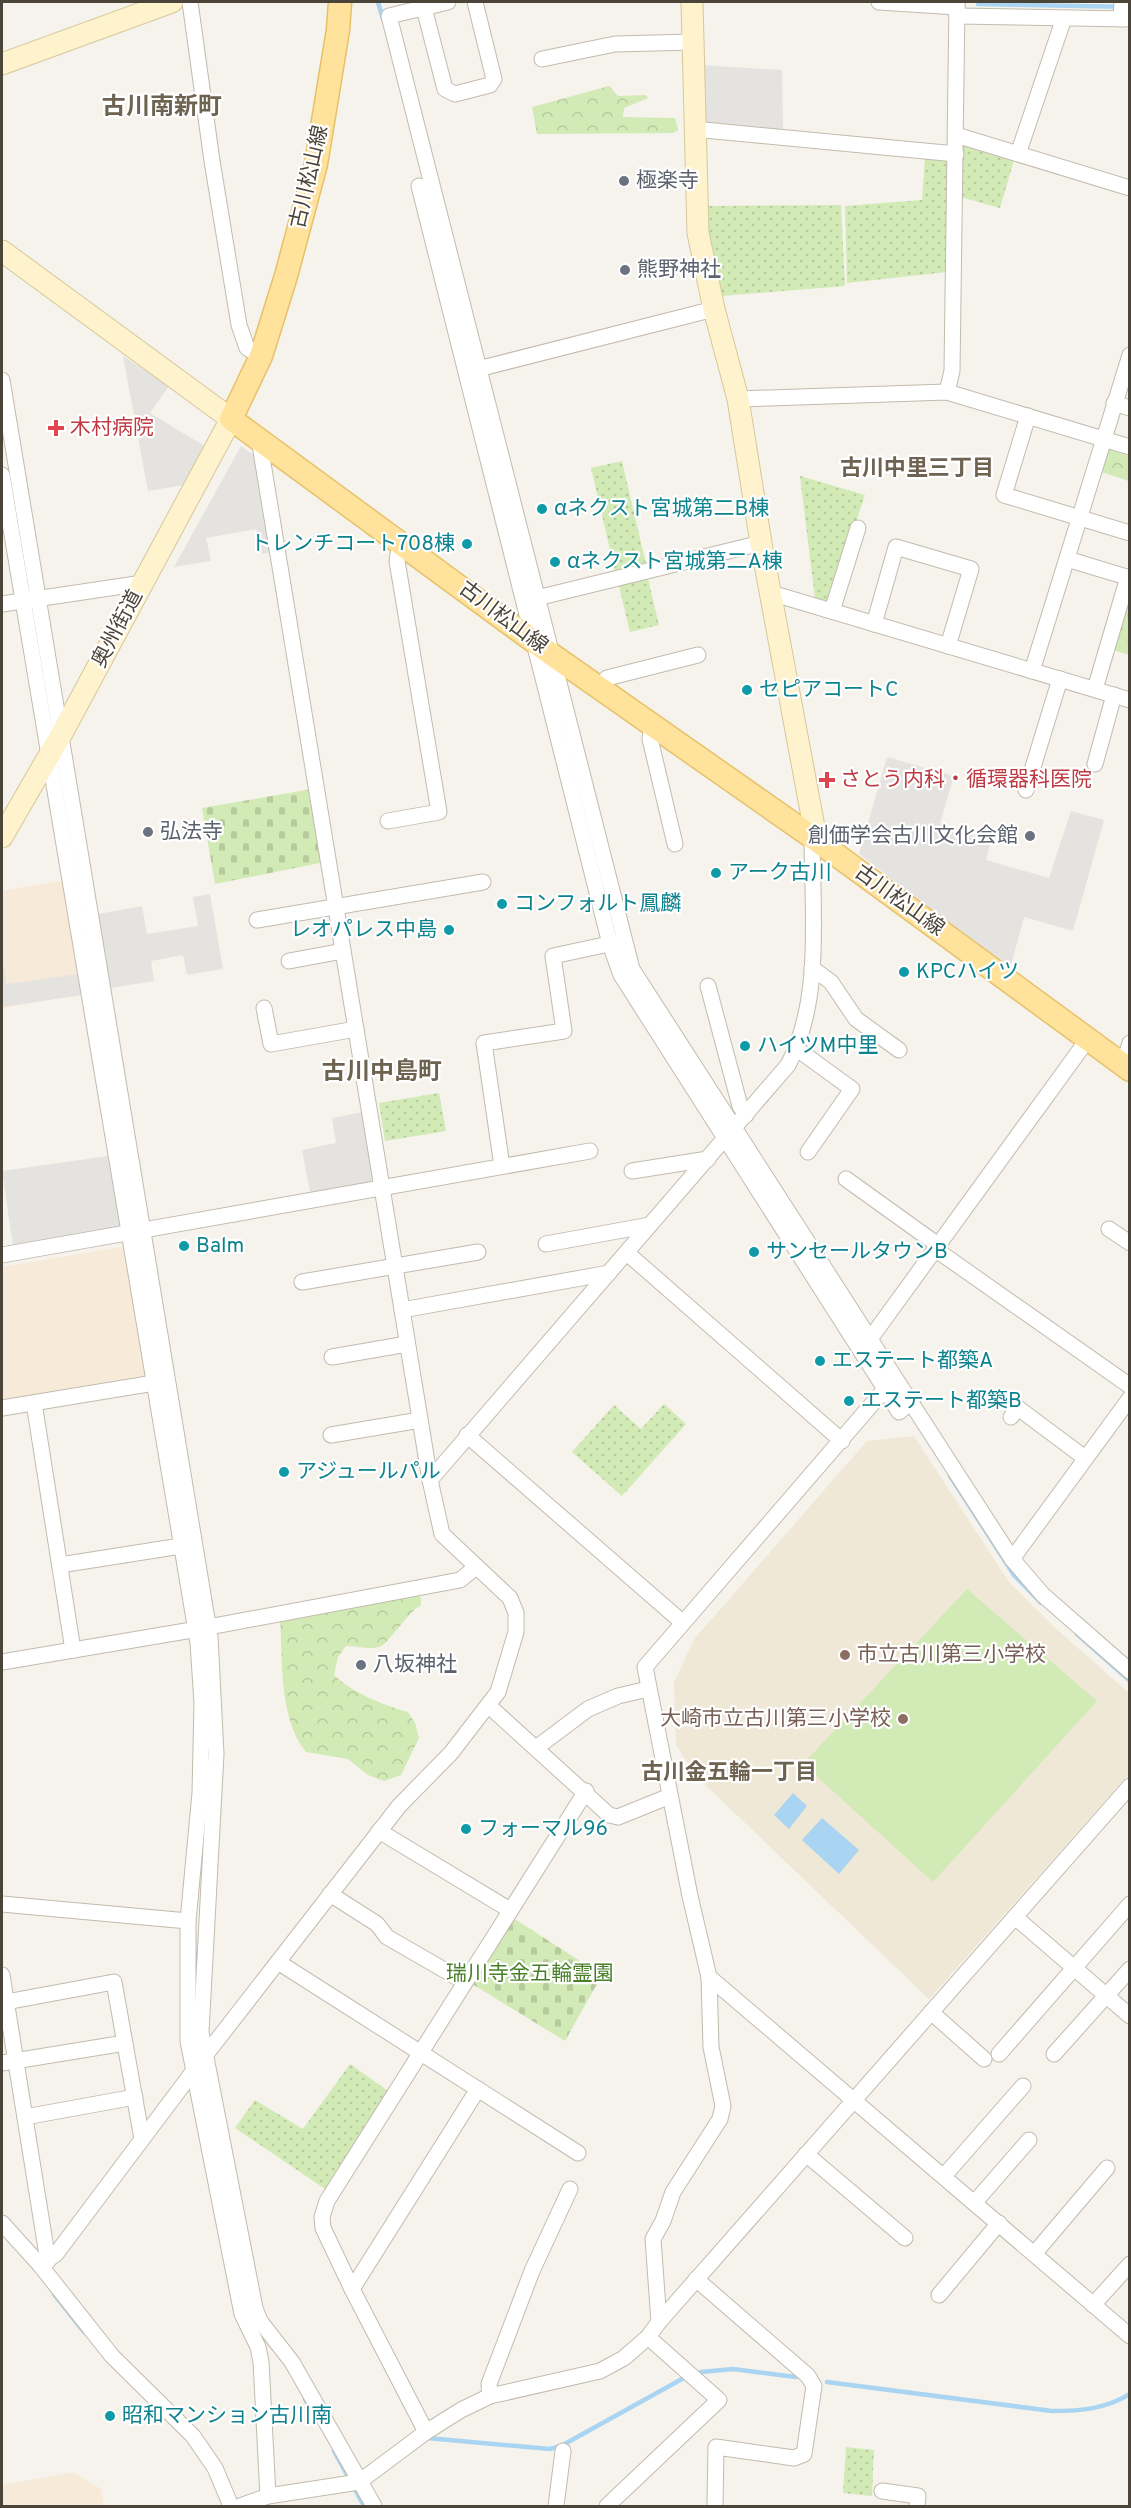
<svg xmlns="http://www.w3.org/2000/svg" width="1131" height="2508" font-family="Overpass,'Noto Sans JP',sans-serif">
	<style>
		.commercial { fill: #f7ead8 }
		.education { fill: #efe8d6 }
		.grass { fill: url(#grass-dots) }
		.forest { fill: url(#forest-crowns) }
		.cemetery { fill: url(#cemetery-stones) }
		.pitch { fill: #d2eab5 }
		.parking { fill: #e5e3e0 }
		.water { fill: #a9d4f2 }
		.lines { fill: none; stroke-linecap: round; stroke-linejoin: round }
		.stream { stroke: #a9d4f2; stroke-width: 4.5 }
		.street-casing { stroke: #c2bbae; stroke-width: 17 }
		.secondary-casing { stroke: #d6c79b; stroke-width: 23 }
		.primary-casing { stroke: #e6c16a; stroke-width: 25 }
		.street { stroke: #fff; stroke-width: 15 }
		.secondary { stroke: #fff3cd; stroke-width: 21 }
		.primary { stroke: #ffe39c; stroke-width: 22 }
		.worship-dot { fill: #6b7280; stroke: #fff; stroke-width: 2 }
		.health-dot { fill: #e0444e; stroke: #fff; stroke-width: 2 }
		.culture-dot { fill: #0f9aa8; stroke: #fff; stroke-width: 2 }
		.education-dot { fill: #8d6e63; stroke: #fff; stroke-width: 2 }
		.labels { text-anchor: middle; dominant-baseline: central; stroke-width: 4.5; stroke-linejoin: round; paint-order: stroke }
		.street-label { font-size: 21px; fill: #4b4439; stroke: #fff }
		.worship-label { font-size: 21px; fill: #5b616d; stroke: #fff; text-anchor: start }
		.health-label { font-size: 21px; fill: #be3a42; stroke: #fff; text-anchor: start }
		.culture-label { font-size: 21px; fill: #0d838f; stroke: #fff; text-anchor: start }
		.education-label { font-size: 21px; fill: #785e54; stroke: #fff; text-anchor: start }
		.park-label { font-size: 21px; fill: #4a7f2a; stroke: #fff }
		.neighbourhood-label { font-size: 22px; font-weight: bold; fill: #6e6250; stroke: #fff }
		.quarter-label { font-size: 24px; font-weight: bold; fill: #6e6250; stroke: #fff }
	</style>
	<defs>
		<pattern id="grass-dots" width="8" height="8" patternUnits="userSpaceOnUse" patternTransform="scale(1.5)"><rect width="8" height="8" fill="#d2eab5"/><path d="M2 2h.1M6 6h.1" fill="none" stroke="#b6ca9c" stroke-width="1.8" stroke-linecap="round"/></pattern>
		<pattern id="forest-crowns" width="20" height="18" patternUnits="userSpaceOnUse" patternTransform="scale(1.5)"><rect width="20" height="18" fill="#d2eab5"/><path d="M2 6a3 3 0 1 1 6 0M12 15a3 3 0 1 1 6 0" fill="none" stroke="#b6ca9c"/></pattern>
		<pattern id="cemetery-stones" width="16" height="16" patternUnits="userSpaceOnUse" patternTransform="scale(1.5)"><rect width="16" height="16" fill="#d2eab5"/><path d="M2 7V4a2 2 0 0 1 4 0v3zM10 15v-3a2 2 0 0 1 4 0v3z" fill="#b6ca9c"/></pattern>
	</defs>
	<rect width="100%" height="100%" fill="#f6f3ec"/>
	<!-- commercial -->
	<g class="commercial">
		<polygon points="65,880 84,994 2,1008 2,891"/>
		<polygon points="127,1246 149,1380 2,1404 2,1267"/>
		<polygon points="73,2472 101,2489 104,2506 2,2506 2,2485"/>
	</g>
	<!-- education -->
	<polygon class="education" points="914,1436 1009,1582 1054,1627 1129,1693 1129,1774 929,1999 696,1776 676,1745 674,1682 695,1638 867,1441"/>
	<!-- grass -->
	<g class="grass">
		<polygon points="962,145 1014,160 1000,208 960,197"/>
		<polygon points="925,157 952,158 947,272 847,283 845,206 922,200"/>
		<polygon points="841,205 845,286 721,296 703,206"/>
		<polygon points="622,461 646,564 615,571 591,468"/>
		<polygon points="800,476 865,495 829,602 815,599"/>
		<polygon points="648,579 659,625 630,632 619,586"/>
		<polygon points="439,1093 446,1131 385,1141 379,1103"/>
		<polygon points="664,1404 686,1424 622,1496 572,1452 614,1405 641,1429"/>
		<polygon points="350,2064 391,2093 328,2191 235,2128 255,2100 303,2129"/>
		<polygon points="846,2447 874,2450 872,2496 843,2493"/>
	</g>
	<!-- forest -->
	<g class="forest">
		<polygon points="609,86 618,96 646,95 648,98 624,108 623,117 675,118 678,130 673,133 537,134 532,107"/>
		<polygon points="1108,449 1129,456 1129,481 1101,472"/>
		<polygon points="1126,605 1129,606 1129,655 1113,650"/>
		<path d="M415 1593 421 1598V1605C406 1614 388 1645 379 1647 368 1650 357 1646 346 1646L338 1657 334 1675C353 1693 383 1705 408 1712L415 1723 419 1738 401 1775 384 1781 368 1775 348 1759 306 1752C278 1717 283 1660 280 1618Z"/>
	</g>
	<!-- cemetery -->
	<g class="cemetery">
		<polygon points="312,789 325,862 215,884 202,808"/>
		<polygon points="513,1918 602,1975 565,2041 472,1984"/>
	</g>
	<!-- pitch -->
	<polygon class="pitch" points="967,1589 1097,1701 933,1882 803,1764"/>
	<!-- parking -->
	<g class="parking">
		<polygon points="701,65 782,70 783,133 702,125"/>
		<polygon points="123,356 169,386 150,413 206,447 184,485 148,491"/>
		<polygon points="241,446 259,459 274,552 262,554 256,529 206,538 211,561 174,567"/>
		<polygon points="887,757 954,776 940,823 991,841 986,860 1049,878 1071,811 1104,820 1073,931 1024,917 1010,969 859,854"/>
		<polygon points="210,894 223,969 187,975 183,955 151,961 154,981 111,988 98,914 142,906 147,934 198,926 193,897"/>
		<polygon points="2,957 7,984 78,974 82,995 2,1007"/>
		<polygon points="363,1112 376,1185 311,1197 302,1150 336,1143 332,1118"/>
		<polygon points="108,1156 123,1228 13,1246 2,1171"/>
	</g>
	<!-- water -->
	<g class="water">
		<polygon points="793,1793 807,1806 789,1829 774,1815"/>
		<polygon points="822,1818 859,1850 839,1874 802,1840"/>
	</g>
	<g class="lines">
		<!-- stream -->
		<g class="stream">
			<polyline points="378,2 383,19"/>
			<polyline points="978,4 1130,7"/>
			<polyline points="34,621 38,645"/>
			<polyline points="950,1476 1014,1575 1041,1603"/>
			<polyline points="1077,1634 1130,1681"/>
			<polyline points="195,1996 198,1953"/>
			<polyline points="54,2294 84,2332"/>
			<polyline points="701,2372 733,2369 796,2377"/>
			<path d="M827 2382 1052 2411C1081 2411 1105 2409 1130 2394"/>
			<polyline points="305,2399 315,2418"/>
			<polyline points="427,2438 550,2449 561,2446 682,2379"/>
			<polyline points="334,2451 364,2506"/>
		</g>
		<!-- street casing -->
		<g class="street-casing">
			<g id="street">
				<polyline points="190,2 212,161 239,325 247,348 261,356"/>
				<polyline points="448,2 389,16 632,969 870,1339"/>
				<polyline points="879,2 957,7"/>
				<polyline points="424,8 445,89 455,94 490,85 494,79 475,2"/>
				<polyline points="957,16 1130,19"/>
				<polyline points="1121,19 1122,2"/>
				<polyline points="542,59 615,44 692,42"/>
				<polyline points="694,129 956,154"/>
				<polyline points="956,135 1130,188"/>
				<polyline points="1018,154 1064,18"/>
				<polyline points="419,186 610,944 621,975 885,1389"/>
				<polyline points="478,369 714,309"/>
				<polyline points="2,380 210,1637 216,1754 201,2032 255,2308 260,2321 292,2362 374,2506"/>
				<polyline points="947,392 952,371 957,2"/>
				<polyline points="738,399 947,392 1130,447"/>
				<polyline points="1114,403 1130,408"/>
				<polyline points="1028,416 1004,495 1130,533"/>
				<polyline points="259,439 430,1480"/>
				<polyline points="2,475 198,1643 202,1703 200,1793 188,1921 188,2041 242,2314 258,2347 261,2362 268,2496"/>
				<polyline points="1067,559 1130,578"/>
				<polyline points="771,593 1130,700"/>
				<polyline points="537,598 761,543"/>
				<polyline points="2,604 143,583"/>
				<polyline points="832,611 858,528"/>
				<polyline points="874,624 896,547 971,569 948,646"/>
				<polyline points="1032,671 1130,355"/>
				<polyline points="599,688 607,678 698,655"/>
				<polyline points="1095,689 1128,577"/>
				<polyline points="652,726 650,739 675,844"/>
				<polyline points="1095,764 1114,695"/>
				<polyline points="1026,790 1060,679"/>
				<polyline points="388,821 439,812 397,561 400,542"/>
				<polyline points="257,920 483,882"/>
				<polyline points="289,961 343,951"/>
				<polyline points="812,968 831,982 856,1019 899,1050"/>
				<polyline points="708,986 740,1106 746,1115"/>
				<polyline points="264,1008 271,1044 356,1029"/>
				<polyline points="1088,1039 870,1339 1012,1559 1043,1595 1130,1671"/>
				<polyline points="797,1049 852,1089 808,1152"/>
				<polyline points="1123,1065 1130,1043"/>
				<polyline points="502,1166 484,1043 564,1031 553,956 618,942"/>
				<polyline points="632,1171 708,1159"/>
				<polyline points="846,1179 938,1245"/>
				<polyline points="1109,1229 1130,1243"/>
				<polyline points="546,1244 650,1225"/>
				<polyline points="935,1249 1130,1386"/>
				<polyline points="627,1253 842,1441"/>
				<polyline points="2,1255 590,1151"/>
				<polyline points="302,1282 478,1252"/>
				<polyline points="402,1310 609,1273"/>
				<polyline points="332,1357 407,1344"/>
				<polyline points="912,1401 899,1412 885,1389 645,1667 690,1896 709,1977 1130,2336"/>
				<polyline points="34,1403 73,1650"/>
				<polyline points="2,1408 154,1383"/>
				<polyline points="1011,1417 1018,1408 1085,1458"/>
				<polyline points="331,1435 420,1420"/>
				<polyline points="467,1435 682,1622"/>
				<polyline points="1012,1559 1130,1398"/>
				<polyline points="60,1565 181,1546"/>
				<polyline points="2,1662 198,1629 460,1580 476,1567"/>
				<polyline points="489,1706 609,1815 618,1817 670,1796"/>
				<polyline points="536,1748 588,1709 618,1696 648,1689"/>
				<polyline points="379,1831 510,1910"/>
				<polyline points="330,1894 377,1924 387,1937 465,1982"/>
				<polyline points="2,1904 188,1921"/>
				<polyline points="1015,1917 1130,2016"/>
				<polyline points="278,1962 578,2153"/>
				<polyline points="2,1975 48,2261"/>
				<polyline points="6,2002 114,1982 142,2139"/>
				<polyline points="931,2012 984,2059"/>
				<polyline points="999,2054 1130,1904"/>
				<polyline points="1054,2054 1130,1969"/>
				<polyline points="2,2063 125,2043"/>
				<polyline points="25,2117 135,2097"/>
				<polyline points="806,2154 905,2238"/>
				<polyline points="944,2176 1023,2086"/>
				<polyline points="975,2202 1029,2140"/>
				<polyline points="2,2223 40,2265 112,2356 193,2436 215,2468 231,2506"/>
				<polyline points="1034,2254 1107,2168"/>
				<path d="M40 2265 56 2254 204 2057 399 1806 451 1753 498 1692 516 1632V1613L510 1598 442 1534 430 1480 788 1065C823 999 812 911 812 837"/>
				<polyline points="696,2279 808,2376 814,2386 804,2454 794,2458 716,2447 715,2506"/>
				<polyline points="352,2289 323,2228 322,2217 327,2201 586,1791"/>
				<polyline points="939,2295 999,2223"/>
				<polyline points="1093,2305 1130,2264"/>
				<polyline points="659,2322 1130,1786"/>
				<polyline points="490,2396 489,2384 532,2271 570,2189"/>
				<polyline points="426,2432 352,2289 478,2089"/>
				<polyline points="882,2491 918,2496 917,2506"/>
				<polyline points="240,2506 268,2496 359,2482 426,2432 461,2410 490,2396 600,2371 624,2358 648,2337 659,2322 653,2239 663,2221 673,2192 720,2119 723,2106 711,2047 709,1977"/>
				<polyline points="556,2506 563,2451"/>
				<polyline points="607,2506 719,2400 648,2337"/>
			</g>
		</g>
		<!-- secondary casing -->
		<g class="secondary-casing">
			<g id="secondary">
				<polyline points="692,2 698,233 714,309 738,399 761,543 814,827 812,837"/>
				<polyline points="2,64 172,2"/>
				<polyline points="2,251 231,419 61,735 2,837"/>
			</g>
		</g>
		<!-- primary casing -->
		<g class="primary-casing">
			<polyline id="primary" points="340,2 338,30 316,164 286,276 261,356 231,419 551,654 812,837 1130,1070"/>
		</g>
		<!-- street -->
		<use href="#street" class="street"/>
		<!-- secondary -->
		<use href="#secondary" class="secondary"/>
		<!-- primary -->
		<use href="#primary" class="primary"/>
	</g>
	<!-- markers -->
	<g class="worship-dot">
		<circle cx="624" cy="181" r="6"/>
		<circle cx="625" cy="270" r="6"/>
		<circle cx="148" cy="832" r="6"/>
		<circle cx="1030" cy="836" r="6"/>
		<circle cx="361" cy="1665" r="6"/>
	</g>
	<g class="health-dot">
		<path d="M53 419h6v6h6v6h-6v6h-6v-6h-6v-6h6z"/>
		<path d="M824 771h6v6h6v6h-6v6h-6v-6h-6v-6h6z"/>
	</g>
	<g class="culture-dot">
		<circle cx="542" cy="509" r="6"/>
		<circle cx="467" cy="544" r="6"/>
		<circle cx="555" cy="562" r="6"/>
		<circle cx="747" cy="690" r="6"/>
		<circle cx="716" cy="873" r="6"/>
		<circle cx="502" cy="904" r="6"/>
		<circle cx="449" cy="930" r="6"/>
		<circle cx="904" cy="972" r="6"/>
		<circle cx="745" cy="1046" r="6"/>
		<circle cx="184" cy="1246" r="6"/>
		<circle cx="754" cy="1252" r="6"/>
		<circle cx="820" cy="1361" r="6"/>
		<circle cx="849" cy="1401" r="6"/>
		<circle cx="284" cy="1472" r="6"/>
		<circle cx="466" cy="1829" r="6"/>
		<circle cx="110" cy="2416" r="6"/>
	</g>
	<g class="education-dot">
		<circle cx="845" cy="1655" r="6"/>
		<circle cx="903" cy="1719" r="6"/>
	</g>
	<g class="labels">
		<!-- street labels -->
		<g class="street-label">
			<text transform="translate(310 177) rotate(-77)">古川松山線</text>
			<text transform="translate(503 618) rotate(37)">古川松山線</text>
			<text transform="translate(118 629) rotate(-62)">奥州街道</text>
			<text transform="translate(899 901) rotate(36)">古川松山線</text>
		</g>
		<!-- worship labels -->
		<g class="worship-label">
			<text x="636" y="181">極楽寺</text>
			<text x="637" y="270">熊野神社</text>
			<text x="160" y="832">弘法寺</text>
			<text x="1018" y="836" text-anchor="end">創価学会古川文化会館</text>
			<text x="373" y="1665">八坂神社</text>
		</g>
		<!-- health labels -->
		<g class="health-label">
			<text x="70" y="428">木村病院</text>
			<text x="840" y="780">さとう内科・循環器科医院</text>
		</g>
		<!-- culture labels -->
		<g class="culture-label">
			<text x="554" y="509">αネクスト宮城第二B棟</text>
			<text x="455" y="544" text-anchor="end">トレンチコート708棟</text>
			<text x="567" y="562">αネクスト宮城第二A棟</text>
			<text x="759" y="690">セピアコートC</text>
			<text x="728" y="873">アーク古川</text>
			<text x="514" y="904">コンフォルト鳳麟</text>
			<text x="437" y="930" text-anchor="end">レオパレス中島</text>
			<text x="916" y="972">KPCハイツ</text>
			<text x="757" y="1046">ハイツM中里</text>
			<text x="196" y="1246">Balm</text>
			<text x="766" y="1252">サンセールタウンB</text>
			<text x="832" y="1361">エステート都築A</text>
			<text x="861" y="1401">エステート都築B</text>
			<text x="296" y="1472">アジュールパル</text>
			<text x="478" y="1829">フォーマル96</text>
			<text x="122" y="2416">昭和マンション古川南</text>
		</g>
		<!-- education labels -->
		<g class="education-label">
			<text x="857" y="1655">市立古川第三小学校</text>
			<text x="891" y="1719" text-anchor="end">大崎市立古川第三小学校</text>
		</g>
		<!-- park labels -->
		<g class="park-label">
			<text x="530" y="1974">瑞川寺金五輪霊園</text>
		</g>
		<!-- neighbourhood labels -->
		<g class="neighbourhood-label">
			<text x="917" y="469">古川中里三丁目</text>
			<text x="729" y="1773">古川金五輪一丁目</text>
		</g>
		<!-- quarter labels -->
		<g class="quarter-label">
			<text x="162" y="108">古川南新町</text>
			<text x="382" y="1073">古川中島町</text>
		</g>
	</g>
	<!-- border -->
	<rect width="1131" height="2508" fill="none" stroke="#4b4439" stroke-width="6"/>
</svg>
